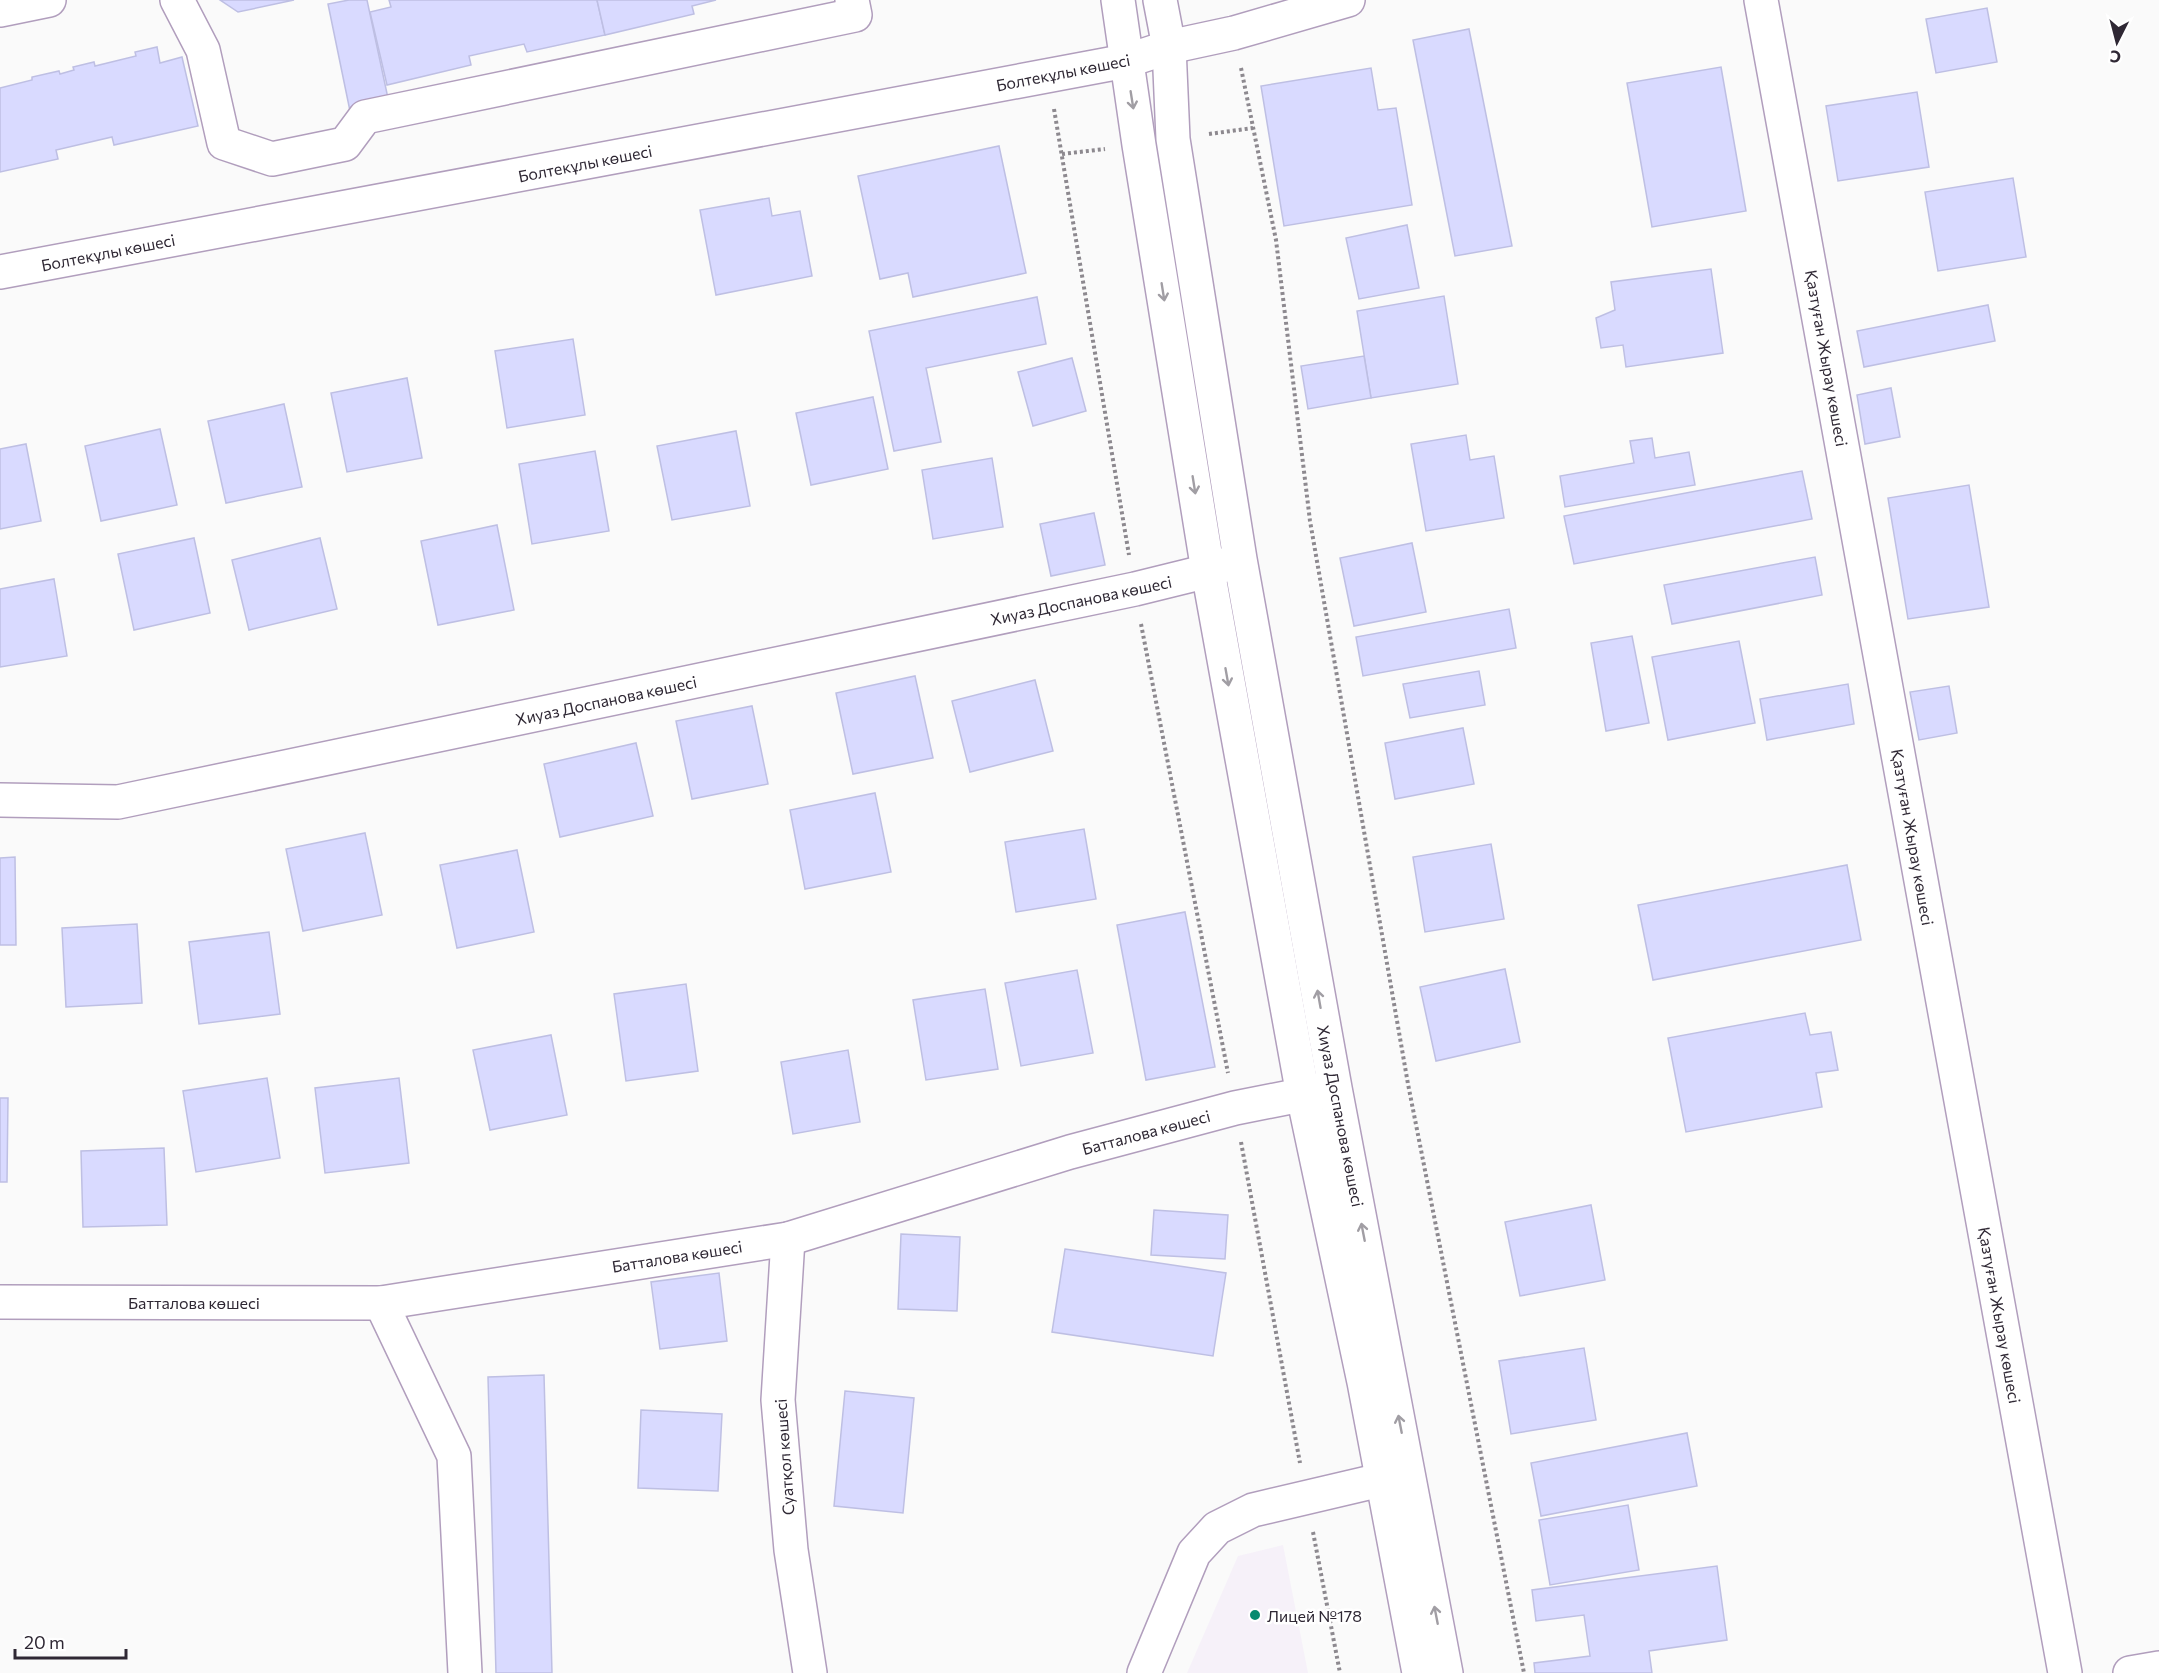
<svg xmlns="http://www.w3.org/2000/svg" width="2159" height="1673" font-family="Commissioner,sans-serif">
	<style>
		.built { fill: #f6f1f9 }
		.building { fill: #d9daff; stroke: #bebfe3; stroke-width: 1.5 }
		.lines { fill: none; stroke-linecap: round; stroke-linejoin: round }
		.minor-casing { stroke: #b19ebd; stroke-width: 36 }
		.path { stroke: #8d898f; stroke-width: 4; stroke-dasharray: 3 3; stroke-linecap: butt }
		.minor { stroke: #fff; stroke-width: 33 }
		.oneway { stroke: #a19ea4 }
		.poi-dot { fill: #078a6f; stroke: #fff; stroke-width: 2 }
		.labels { text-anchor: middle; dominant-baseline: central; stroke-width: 5; stroke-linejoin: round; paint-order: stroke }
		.street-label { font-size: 16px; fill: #2f2834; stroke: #fff }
		.poi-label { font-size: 16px; fill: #2f2834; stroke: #fff; text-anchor: start }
	</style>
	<rect width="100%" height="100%" fill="#fafafa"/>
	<!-- built -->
	<polygon class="built" points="1283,1545 1308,1673 1187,1673 1238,1556"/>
	<!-- building -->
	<g class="building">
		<polygon points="220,0 294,0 238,12"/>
		<polygon points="349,0 367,0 389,103 350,111 328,4"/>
		<polygon points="389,0 597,0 605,35 527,52 524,44 469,56 471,65 387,85 370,12 391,7"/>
		<polygon points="597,0 716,0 692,6 694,14 605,35"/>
		<polygon points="1987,8 1997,62 1936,73 1926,19"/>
		<polygon points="1469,29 1512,246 1455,256 1413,40"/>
		<polygon points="157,47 160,63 182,57 198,126 114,145 112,137 56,150 58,159 0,172 0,88 32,80 32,77 59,71 60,74 74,70 73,67 94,62 95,66 136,56 135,52"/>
		<polygon points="1721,67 1746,211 1652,227 1627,83"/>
		<polygon points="1371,68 1378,110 1396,108 1412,205 1284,226 1261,86"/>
		<polygon points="1917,92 1929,167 1838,181 1826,106"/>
		<polygon points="999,146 1026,273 913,297 908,273 880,279 858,176"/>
		<polygon points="2013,178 2026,257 1938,271 1925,192"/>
		<polygon points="769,198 772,216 800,211 812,276 716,295 700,210"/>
		<polygon points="1407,225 1419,288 1359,299 1346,238"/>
		<polygon points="1711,269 1723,353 1626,367 1623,345 1601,348 1596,318 1615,310 1611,282"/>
		<polygon points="1444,296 1458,384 1371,398 1357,311"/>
		<polygon points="1037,297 1046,344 926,368 941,442 894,451 869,331"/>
		<polygon points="1988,305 1995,341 1864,367 1857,331"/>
		<polygon points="573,339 585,415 507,428 495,351"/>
		<polygon points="1364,356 1371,398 1308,409 1301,366"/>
		<polygon points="1072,358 1086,411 1033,426 1018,372"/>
		<polygon points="407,378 422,458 347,472 331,393"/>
		<polygon points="1891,388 1900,437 1865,444 1857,395"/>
		<polygon points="873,397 888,469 811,485 796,413"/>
		<polygon points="284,404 302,487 226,503 208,421"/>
		<polygon points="160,429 177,505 101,521 85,446"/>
		<polygon points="736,431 750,506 672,520 657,446"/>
		<polygon points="1466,435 1470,460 1494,456 1504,518 1426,531 1411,444"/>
		<polygon points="1652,438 1655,458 1689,452 1695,485 1565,507 1560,476 1634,463 1630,441"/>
		<polygon points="26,444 41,521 0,529 0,449"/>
		<polygon points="595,451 609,531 532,544 519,464"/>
		<polygon points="992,458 1003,527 933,539 922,470"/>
		<polygon points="1802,471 1812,519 1574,564 1564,516"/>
		<polygon points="1969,485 1989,607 1908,619 1888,498"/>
		<polygon points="1094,513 1105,565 1051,576 1040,524"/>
		<polygon points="497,525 514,610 438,625 421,541"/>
		<polygon points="194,538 210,613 134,630 118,554"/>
		<polygon points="320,538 337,609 249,630 232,560"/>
		<polygon points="1412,543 1426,612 1354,626 1340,558"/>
		<polygon points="1815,557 1822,595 1672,624 1664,585"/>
		<polygon points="54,579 67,656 0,667 0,589"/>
		<polygon points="1509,609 1516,648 1363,676 1356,637"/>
		<polygon points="1632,636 1649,723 1606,731 1591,643"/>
		<polygon points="1739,641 1755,723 1668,740 1652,657"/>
		<polygon points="1479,671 1485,705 1410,718 1403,684"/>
		<polygon points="915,676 933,758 853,774 836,693"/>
		<polygon points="1035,680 1053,751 970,772 952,701"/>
		<polygon points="1848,684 1854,724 1767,740 1760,699"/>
		<polygon points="1949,686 1957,733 1919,740 1910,692"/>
		<polygon points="752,706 768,784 692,799 676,721"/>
		<polygon points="1463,728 1474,784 1395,799 1385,743"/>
		<polygon points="636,743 653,816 560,837 544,764"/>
		<polygon points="875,793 891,872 805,889 790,810"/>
		<polygon points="1084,829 1096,899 1016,912 1005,842"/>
		<polygon points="365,833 382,915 303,931 286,849"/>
		<polygon points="1491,844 1504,919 1425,932 1413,857"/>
		<polygon points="517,850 534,932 457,948 440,865"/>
		<polygon points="15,857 16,945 0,945 0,858"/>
		<polygon points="1847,865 1861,940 1653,980 1638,905"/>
		<polygon points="1185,912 1215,1067 1146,1080 1117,925"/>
		<polygon points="137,924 142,1003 66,1007 62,928"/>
		<polygon points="269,932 280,1014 199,1024 189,942"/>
		<polygon points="1505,969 1520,1042 1436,1061 1420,987"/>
		<polygon points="1077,970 1093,1053 1021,1066 1005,983"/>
		<polygon points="686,984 698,1071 626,1081 614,994"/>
		<polygon points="985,989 998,1069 926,1080 913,1000"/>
		<polygon points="1805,1013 1810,1035 1831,1032 1838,1070 1816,1073 1822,1107 1686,1132 1668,1038"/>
		<polygon points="551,1035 567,1115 490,1130 473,1050"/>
		<polygon points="848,1050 860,1122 793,1134 781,1062"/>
		<polygon points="267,1078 280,1158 196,1172 183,1091"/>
		<polygon points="399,1078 409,1163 325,1173 315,1088"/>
		<polygon points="0,1098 8,1098 7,1182 0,1182"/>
		<polygon points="164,1148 167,1225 83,1227 81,1151"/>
		<polygon points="1591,1205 1605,1280 1520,1296 1505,1222"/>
		<polygon points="1154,1210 1228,1215 1225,1259 1151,1255"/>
		<polygon points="901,1234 960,1237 957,1311 898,1309"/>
		<polygon points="1065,1249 1226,1273 1213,1356 1052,1332"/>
		<polygon points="719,1273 727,1341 660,1349 651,1282"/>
		<polygon points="1584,1348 1596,1420 1511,1434 1499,1361"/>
		<polygon points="544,1375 552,1673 496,1673 488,1377"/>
		<polygon points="845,1391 914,1398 903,1513 834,1506"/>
		<polygon points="641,1410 722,1414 718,1491 638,1488"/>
		<polygon points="1687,1433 1697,1486 1541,1516 1531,1463"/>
		<polygon points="1628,1505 1639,1570 1550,1585 1539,1520"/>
		<polygon points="1717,1566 1727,1640 1649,1651 1652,1673 1535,1673 1534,1663 1590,1656 1584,1615 1536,1621 1532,1590"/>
	</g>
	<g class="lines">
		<!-- minor casing -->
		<g class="minor-casing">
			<g id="minor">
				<polyline points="177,0 203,50 224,143 272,159 345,144 365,117 855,15 852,0"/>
				<polyline points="1118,0 1139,145 1208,571 1303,1095 1364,1382 1419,1673"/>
				<polyline points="1160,0 1169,47 1173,139 1240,559 1335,1088 1446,1673"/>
				<polyline points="1761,0 2065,1673"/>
				<polyline points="0,10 49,0"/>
				<polyline points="0,272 1126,61 1169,47 1234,33 1348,0"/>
				<polyline points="0,800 118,802 1135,589 1208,571 1230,563"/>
				<polyline points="788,1239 778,1400 791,1550 810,1673"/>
				<polyline points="0,1302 381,1303 788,1239 1070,1152 1235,1108 1326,1090"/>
				<polyline points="381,1303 454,1456 465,1673"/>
				<polyline points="1144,1673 1194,1553 1217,1528 1253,1510 1402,1475"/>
				<polyline points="2130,1673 2159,1668"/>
			</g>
		</g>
		<!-- path -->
		<g class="path">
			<polyline points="1241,68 1276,240 1310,521 1408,1084 1524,1673"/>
			<polyline points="1054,109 1129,555"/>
			<polyline points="1209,134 1253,128"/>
			<polyline points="1062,154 1105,149"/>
			<polyline points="1141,624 1228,1073"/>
			<polyline points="1241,1142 1300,1463"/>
			<polyline points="1313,1532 1340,1673"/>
		</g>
		<!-- minor -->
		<use href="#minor" class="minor"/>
	</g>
	<!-- one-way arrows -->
	<defs><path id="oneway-shaft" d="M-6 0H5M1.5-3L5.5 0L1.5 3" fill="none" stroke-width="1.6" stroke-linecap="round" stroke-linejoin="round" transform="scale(1.5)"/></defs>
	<g class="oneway">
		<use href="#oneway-shaft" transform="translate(1132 100) rotate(81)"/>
		<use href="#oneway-shaft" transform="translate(1163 292) rotate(81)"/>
		<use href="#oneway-shaft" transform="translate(1194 485) rotate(81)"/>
		<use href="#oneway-shaft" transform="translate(1227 677) rotate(80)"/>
		<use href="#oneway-shaft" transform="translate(1319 999) rotate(-100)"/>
		<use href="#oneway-shaft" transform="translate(1363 1232) rotate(-101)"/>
		<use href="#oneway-shaft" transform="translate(1400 1424) rotate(-101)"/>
		<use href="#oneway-shaft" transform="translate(1436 1615) rotate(-101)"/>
	</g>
	<!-- markers -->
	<circle class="poi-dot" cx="1255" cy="1615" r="6"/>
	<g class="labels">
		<!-- street labels -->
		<g class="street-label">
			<text transform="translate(1063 72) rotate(-11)">Болтекұлы көшесі</text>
			<text transform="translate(585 163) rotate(-11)">Болтекұлы көшесі</text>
			<text transform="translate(108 252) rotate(-11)">Болтекұлы көшесі</text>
			<text transform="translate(1827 358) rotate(80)">Қазтуған Жырау көшесі</text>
			<text transform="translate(1081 600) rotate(-12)">Хиуаз Доспанова көшесі</text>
			<text transform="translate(606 700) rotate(-12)">Хиуаз Доспанова көшесі</text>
			<text transform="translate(1913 837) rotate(80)">Қазтуған Жырау көшесі</text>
			<text transform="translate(1341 1116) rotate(79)">Хиуаз Доспанова көшесі</text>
			<text transform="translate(1146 1132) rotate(-15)">Батталова көшесі</text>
			<text transform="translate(677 1256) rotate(-9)">Батталова көшесі</text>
			<text x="194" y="1302">Батталова көшесі</text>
			<text transform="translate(2000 1315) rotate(80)">Қазтуған Жырау көшесі</text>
			<text transform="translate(784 1457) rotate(-94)">Суатқол көшесі</text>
		</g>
		<!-- poi labels -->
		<g class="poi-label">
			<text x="1267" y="1615">Лицей №178</text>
		</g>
	</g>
	<!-- north arrow -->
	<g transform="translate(2117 42) rotate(186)" stroke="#ffffff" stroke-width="4.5" paint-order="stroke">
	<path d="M0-4.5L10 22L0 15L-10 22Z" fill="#2f2834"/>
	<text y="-9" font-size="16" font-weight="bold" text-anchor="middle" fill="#2f2834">С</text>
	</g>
	<!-- scale -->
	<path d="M15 1649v9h111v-9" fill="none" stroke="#2f2834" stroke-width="3"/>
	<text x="24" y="1649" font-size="18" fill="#2f2834" stroke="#ffffff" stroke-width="4.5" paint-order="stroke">20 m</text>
</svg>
